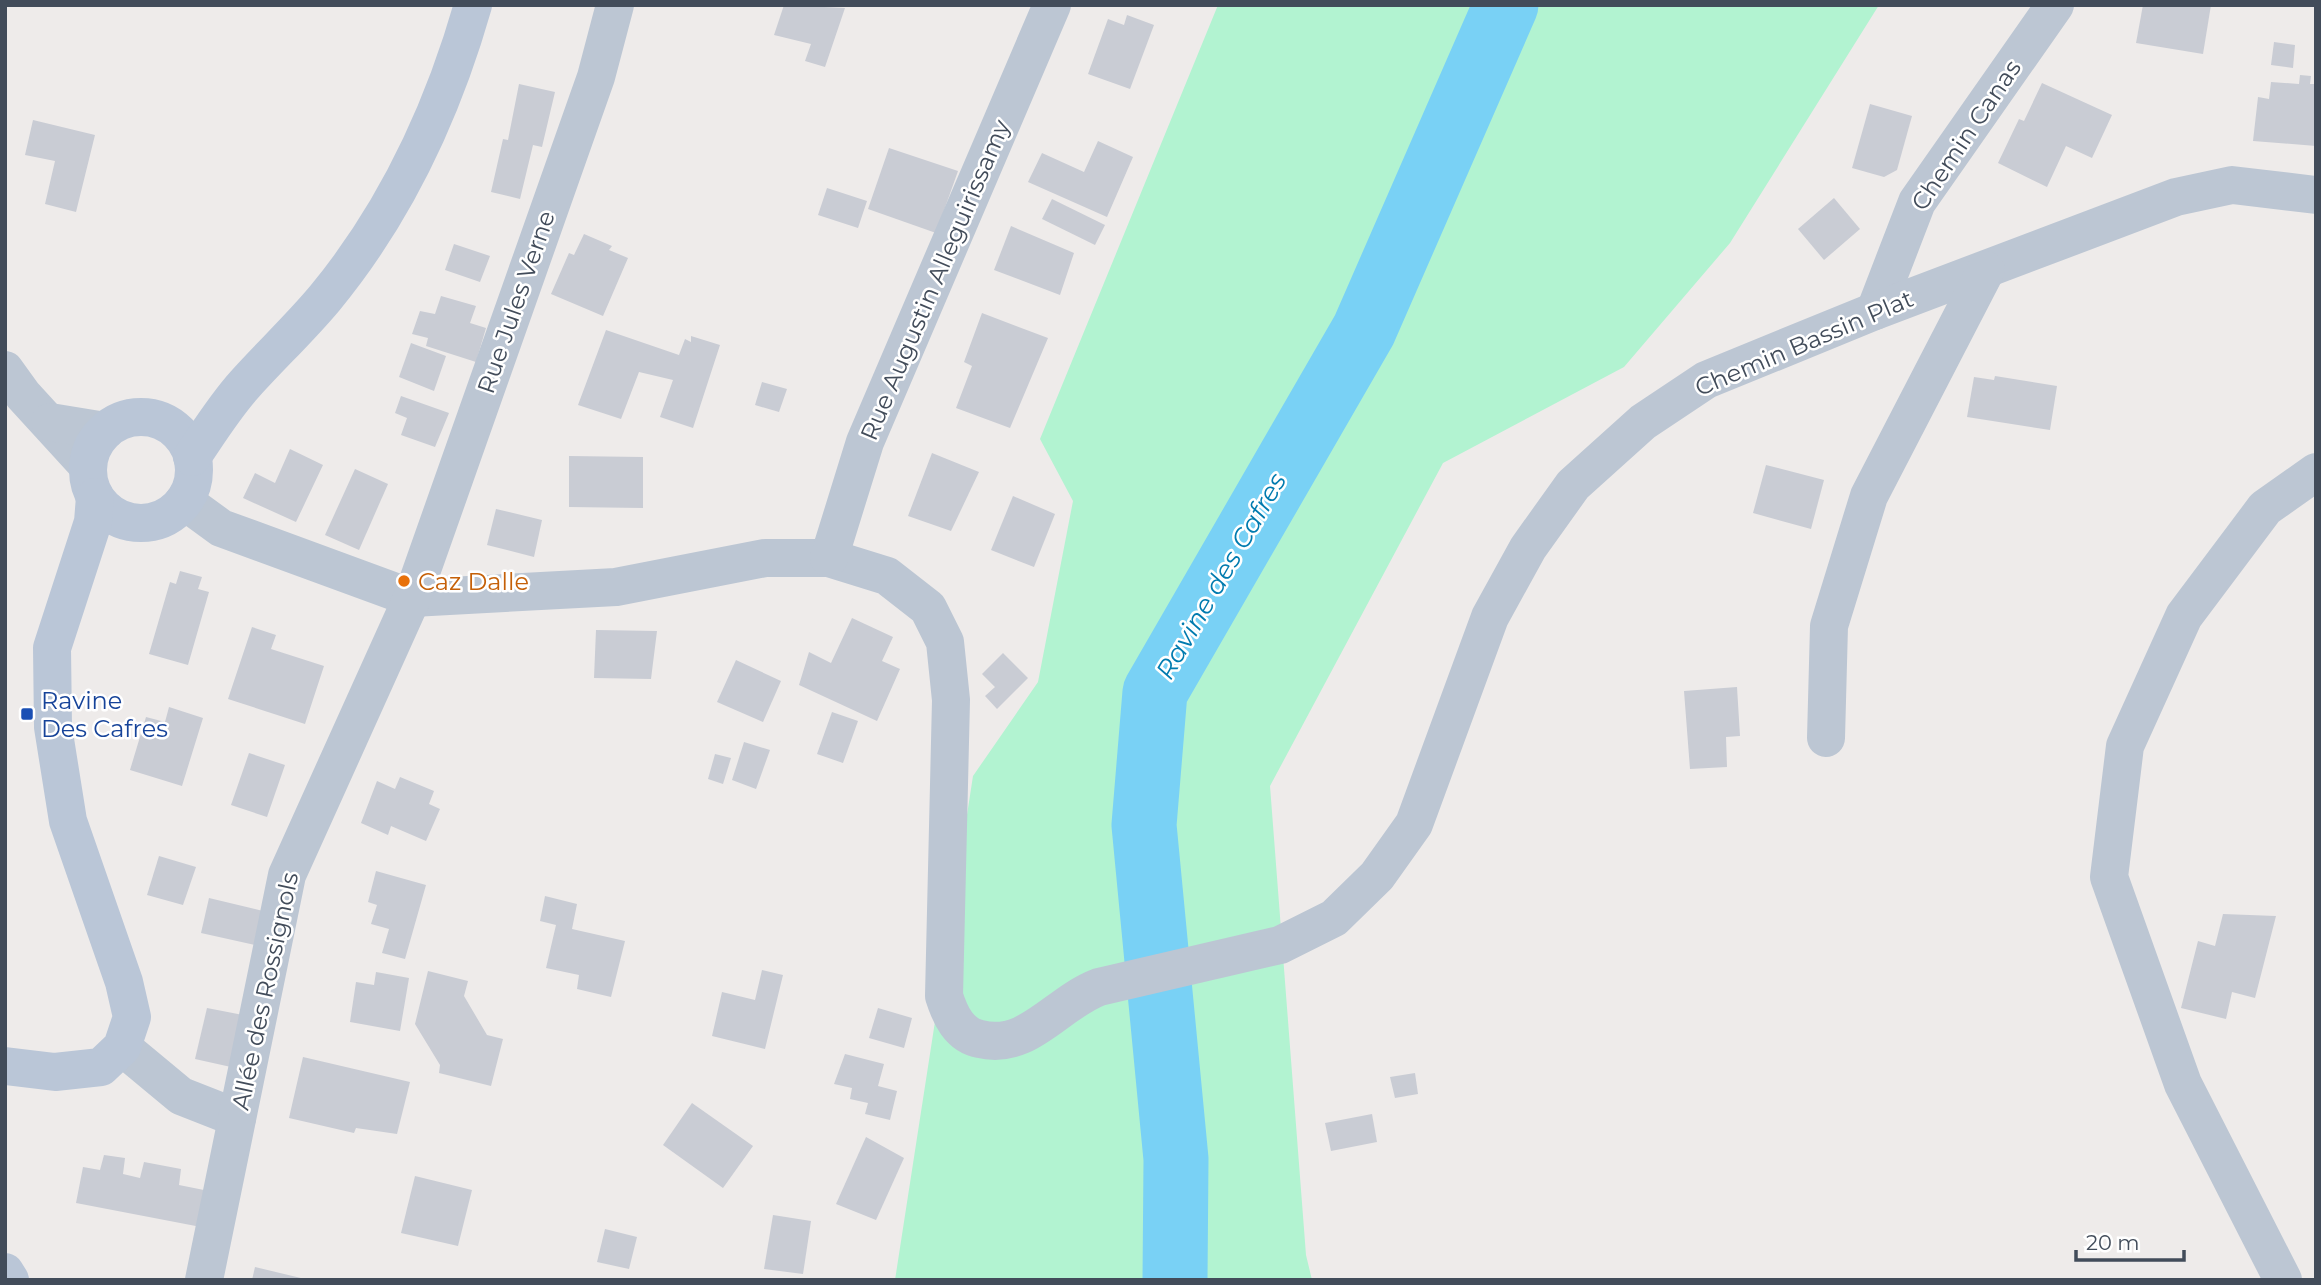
<svg xmlns="http://www.w3.org/2000/svg" width="2321" height="1285" font-family="Montserrat,sans-serif">
	<style>
		.green { fill: #b2f3d1 }
		.lines { fill: none; stroke-linecap: round; stroke-linejoin: round }
		.river { stroke: #79d1f5; stroke-width: 65 }
		.building { fill: #c9ccd4 }
		.minor { stroke: #bcc6d3; stroke-width: 38 }
		.secondary { stroke: #bac6d7; stroke-width: 38 }
		.food-dot { fill: #e8710a; stroke: #fff; stroke-width: 2.5 }
		.transit-dot { fill: #1a4fb4; stroke: #fff; stroke-width: 2.5 }
		.labels { text-anchor: middle; dominant-baseline: central; stroke-width: 5; stroke-linejoin: round; paint-order: stroke }
		.street-label { font-size: 24px; fill: #424c5a; stroke: #fff }
		.food-label { font-size: 24px; fill: #c56008; stroke: #fff; text-anchor: start }
		.transit-label { font-size: 24px; fill: #164399; stroke: #fff; text-anchor: start }
		.water-label { font-size: 26px; font-style: italic; fill: #007baf; stroke: #fff }
	</style>
	<rect width="100%" height="100%" fill="#eeebea"/>
	<!-- green -->
	<polygon class="green" points="1218,5 1879,5 1730,243 1624,367 1443,463 1270,786 1306,1255 1312,1280 895,1280 973,776 1038,682 1073,501 1040,439"/>
	<g class="lines">
		<!-- river -->
		<polyline class="river" points="1175,1280 1176,1159 1144,825 1155,692 1364,330 1506,5"/>
	</g>
	<!-- building -->
	<g class="building">
		<polygon points="784,5 845,8 825,67 805,61 811,44 774,35"/>
		<polygon points="2143,5 2211,5 2203,54 2136,43"/>
		<polygon points="1127,15 1154,25 1130,89 1088,74 1108,19 1124,25"/>
		<polygon points="2274,42 2295,45 2293,68 2271,65"/>
		<polygon points="2300,75 2311,76 2310,84 2316,84 2316,146 2253,141 2258,97 2269,99 2271,82 2299,84"/>
		<polygon points="2042,83 2112,115 2092,158 2066,146 2047,187 1998,163 2019,119 2024,121"/>
		<polygon points="519,84 555,92 542,147 533,145 520,199 491,192 503,139 508,140"/>
		<polygon points="1870,104 1912,116 1897,170 1884,177 1852,168"/>
		<polygon points="33,120 95,135 76,212 45,204 55,161 25,155"/>
		<polygon points="1098,141 1133,157 1107,217 1028,182 1042,153 1084,172"/>
		<polygon points="889,148 958,171 936,233 868,209"/>
		<polygon points="827,188 867,201 858,228 818,215"/>
		<polygon points="1834,198 1860,229 1824,260 1798,229"/>
		<polygon points="1052,199 1105,225 1095,245 1042,219"/>
		<polygon points="1011,226 1074,253 1060,295 994,270"/>
		<polygon points="584,234 612,246 609,250 628,258 603,316 551,294 569,253 574,255"/>
		<polygon points="454,244 490,256 480,282 445,270"/>
		<polygon points="441,296 476,306 470,323 486,328 476,362 426,346 428,338 412,334 420,311 435,314"/>
		<polygon points="982,313 1048,338 1010,428 956,408 972,366 964,362"/>
		<polygon points="606,330 679,355 685,339 691,342 691,336 720,345 693,428 660,417 673,380 639,372 621,419 578,405"/>
		<polygon points="411,343 446,356 434,391 399,377"/>
		<polygon points="1995,376 2057,386 2050,430 1967,417 1974,377 1994,380"/>
		<polygon points="762,382 787,389 779,412 755,405"/>
		<polygon points="401,396 449,413 435,447 401,435 407,418 395,413"/>
		<polygon points="290,449 323,465 296,522 243,498 255,473 275,483"/>
		<polygon points="932,453 979,472 951,531 908,516"/>
		<polygon points="569,456 643,457 643,508 569,507"/>
		<polygon points="1766,465 1824,480 1811,529 1753,513"/>
		<polygon points="355,469 388,484 359,550 325,535"/>
		<polygon points="1013,496 1055,514 1034,567 991,550"/>
		<polygon points="496,509 542,520 534,557 487,545"/>
		<polygon points="180,571 202,577 198,589 209,592 188,665 149,654 170,582 176,584"/>
		<polygon points="852,618 893,637 882,661 900,669 877,721 799,685 809,652 831,663"/>
		<polygon points="252,627 276,635 271,649 324,666 305,724 228,699"/>
		<polygon points="596,630 657,631 651,679 594,678"/>
		<polygon points="1003,653 1028,678 997,709 985,696 995,687 982,674"/>
		<polygon points="736,660 781,681 763,722 717,702"/>
		<polygon points="1737,687 1740,736 1726,737 1727,767 1690,769 1684,691"/>
		<polygon points="169,707 203,718 182,786 130,770 146,717 165,722"/>
		<polygon points="832,712 858,721 843,763 817,754"/>
		<polygon points="744,742 770,750 756,789 732,780"/>
		<polygon points="249,753 285,765 267,817 231,805"/>
		<polygon points="715,754 731,758 723,784 708,779"/>
		<polygon points="400,777 434,791 429,804 440,809 426,841 391,826 388,835 361,823 377,781 395,789"/>
		<polygon points="159,856 196,867 183,905 147,895"/>
		<polygon points="376,871 426,885 405,959 382,953 389,929 371,924 377,905 368,902"/>
		<polygon points="545,896 577,904 572,929 625,941 611,997 577,989 579,975 546,968 556,925 540,921"/>
		<polygon points="209,898 263,911 255,945 201,933"/>
		<polygon points="2223,914 2276,916 2255,998 2232,992 2226,1019 2181,1008 2198,941 2215,946"/>
		<polygon points="762,970 783,975 765,1049 712,1036 722,992 755,1000"/>
		<polygon points="428,971 468,981 464,996 487,1035 503,1039 491,1086 439,1073 440,1065 415,1024"/>
		<polygon points="376,972 409,978 400,1031 350,1022 356,982 374,985"/>
		<polygon points="207,1008 243,1015 231,1067 195,1059"/>
		<polygon points="878,1008 912,1018 904,1048 869,1038"/>
		<polygon points="845,1054 884,1064 878,1086 897,1091 890,1120 865,1114 868,1103 850,1099 852,1088 834,1084"/>
		<polygon points="303,1057 410,1082 397,1134 356,1128 354,1133 289,1118"/>
		<polygon points="1415,1073 1418,1094 1395,1098 1390,1077"/>
		<polygon points="692,1103 753,1146 723,1188 663,1145"/>
		<polygon points="1372,1114 1377,1142 1331,1151 1325,1123"/>
		<polygon points="866,1137 904,1158 876,1220 836,1204"/>
		<polygon points="104,1155 125,1158 123,1174 140,1178 144,1162 181,1169 179,1185 209,1191 201,1227 76,1203 83,1167 100,1170"/>
		<polygon points="415,1176 472,1190 458,1246 401,1233"/>
		<polygon points="773,1215 811,1221 803,1274 764,1269"/>
		<polygon points="605,1229 637,1237 629,1269 597,1262"/>
		<polygon points="255,1267 305,1279 305,1280 252,1280"/>
	</g>
	<g class="lines">
		<!-- minor -->
		<g class="minor">
			<polyline points="1875,311 1917,202 2055,5"/>
			<polyline points="5,370 23,395 87,465"/>
			<polyline points="50,422 105,431"/>
			<path d="M184 501 221 528 412 598 616 587 765 558H829L887 576 928 608 945 642 951 700 944 996C950 1015 959 1035 980 1039 1028 1051 1055 1004 1099 987L1280 945 1334 918 1377 876 1414 824 1490 617 1528 548 1573 485 1643 422 1706 380 1875 311 2176 197 2232 185 2316 195"/>
			<polyline points="829,558 865,442 1052,5"/>
			<polyline points="1826,738 1829,626 1869,496 1986,270"/>
			<polyline points="122,1047 181,1096 237,1118"/>
			<polyline points="204,1280 287,875 412,598 596,77 615,5"/>
			<polyline points="2283,1280 2183,1084 2109,877 2125,746 2184,616 2265,508 2316,472"/>
		</g>
		<!-- secondary -->
		<g class="secondary">
			<circle cx="141" cy="470" r="53"/>
			<path d="M192 457C209 432 225 406 245 384 271 355 300 328 325 298 395 213 443 110 473 5"/>
			<polyline points="5,1066 55,1072 101,1067 122,1047 132,1017 124,982 68,821 53,727 52,648 93,522 95,497"/>
			<polyline points="5,1272 10,1280"/>
		</g>
	</g>
	<!-- markers -->
	<circle class="food-dot" cx="404" cy="581" r="7"/>
	<rect class="transit-dot" x="20" y="707" width="14" height="14" rx="3.5"/>
	<g class="labels">
		<!-- street labels -->
		<g class="street-label">
			<text transform="translate(1966 135) rotate(-56)">Chemin Canas</text>
			<text transform="translate(935 280) rotate(-67)">Rue Augustin Alleguirissamy</text>
			<text transform="translate(516 302) rotate(-71)">Rue Jules Verne</text>
			<text transform="translate(1804 343) rotate(-23)">Chemin Bassin Plat</text>
			<text transform="translate(265 991) rotate(-78)">Allée des Rossignols</text>
		</g>
		<!-- food labels -->
		<g class="food-label">
			<text x="418" y="581">Caz Dalle</text>
		</g>
		<!-- transit labels -->
		<g class="transit-label">
			<text x="41" y="700">Ravine<tspan x="41" dy="28">Des Cafres</tspan></text>
		</g>
		<!-- water labels -->
		<g class="water-label">
			<text transform="translate(1221 576) rotate(-60)">Ravine des Cafres</text>
		</g>
	</g>
	<!-- border -->
	<rect width="2321" height="1285" fill="none" stroke="#424c5a" stroke-width="14"/>
	<!-- scale -->
	<path d="M2076 1250v10h108v-10" fill="none" stroke="#424c5a" stroke-width="3.5"/>
	<text x="2086" y="1250" font-size="21" fill="#424c5a" stroke="#ffffff" stroke-width="5" paint-order="stroke">20 m</text>
</svg>
